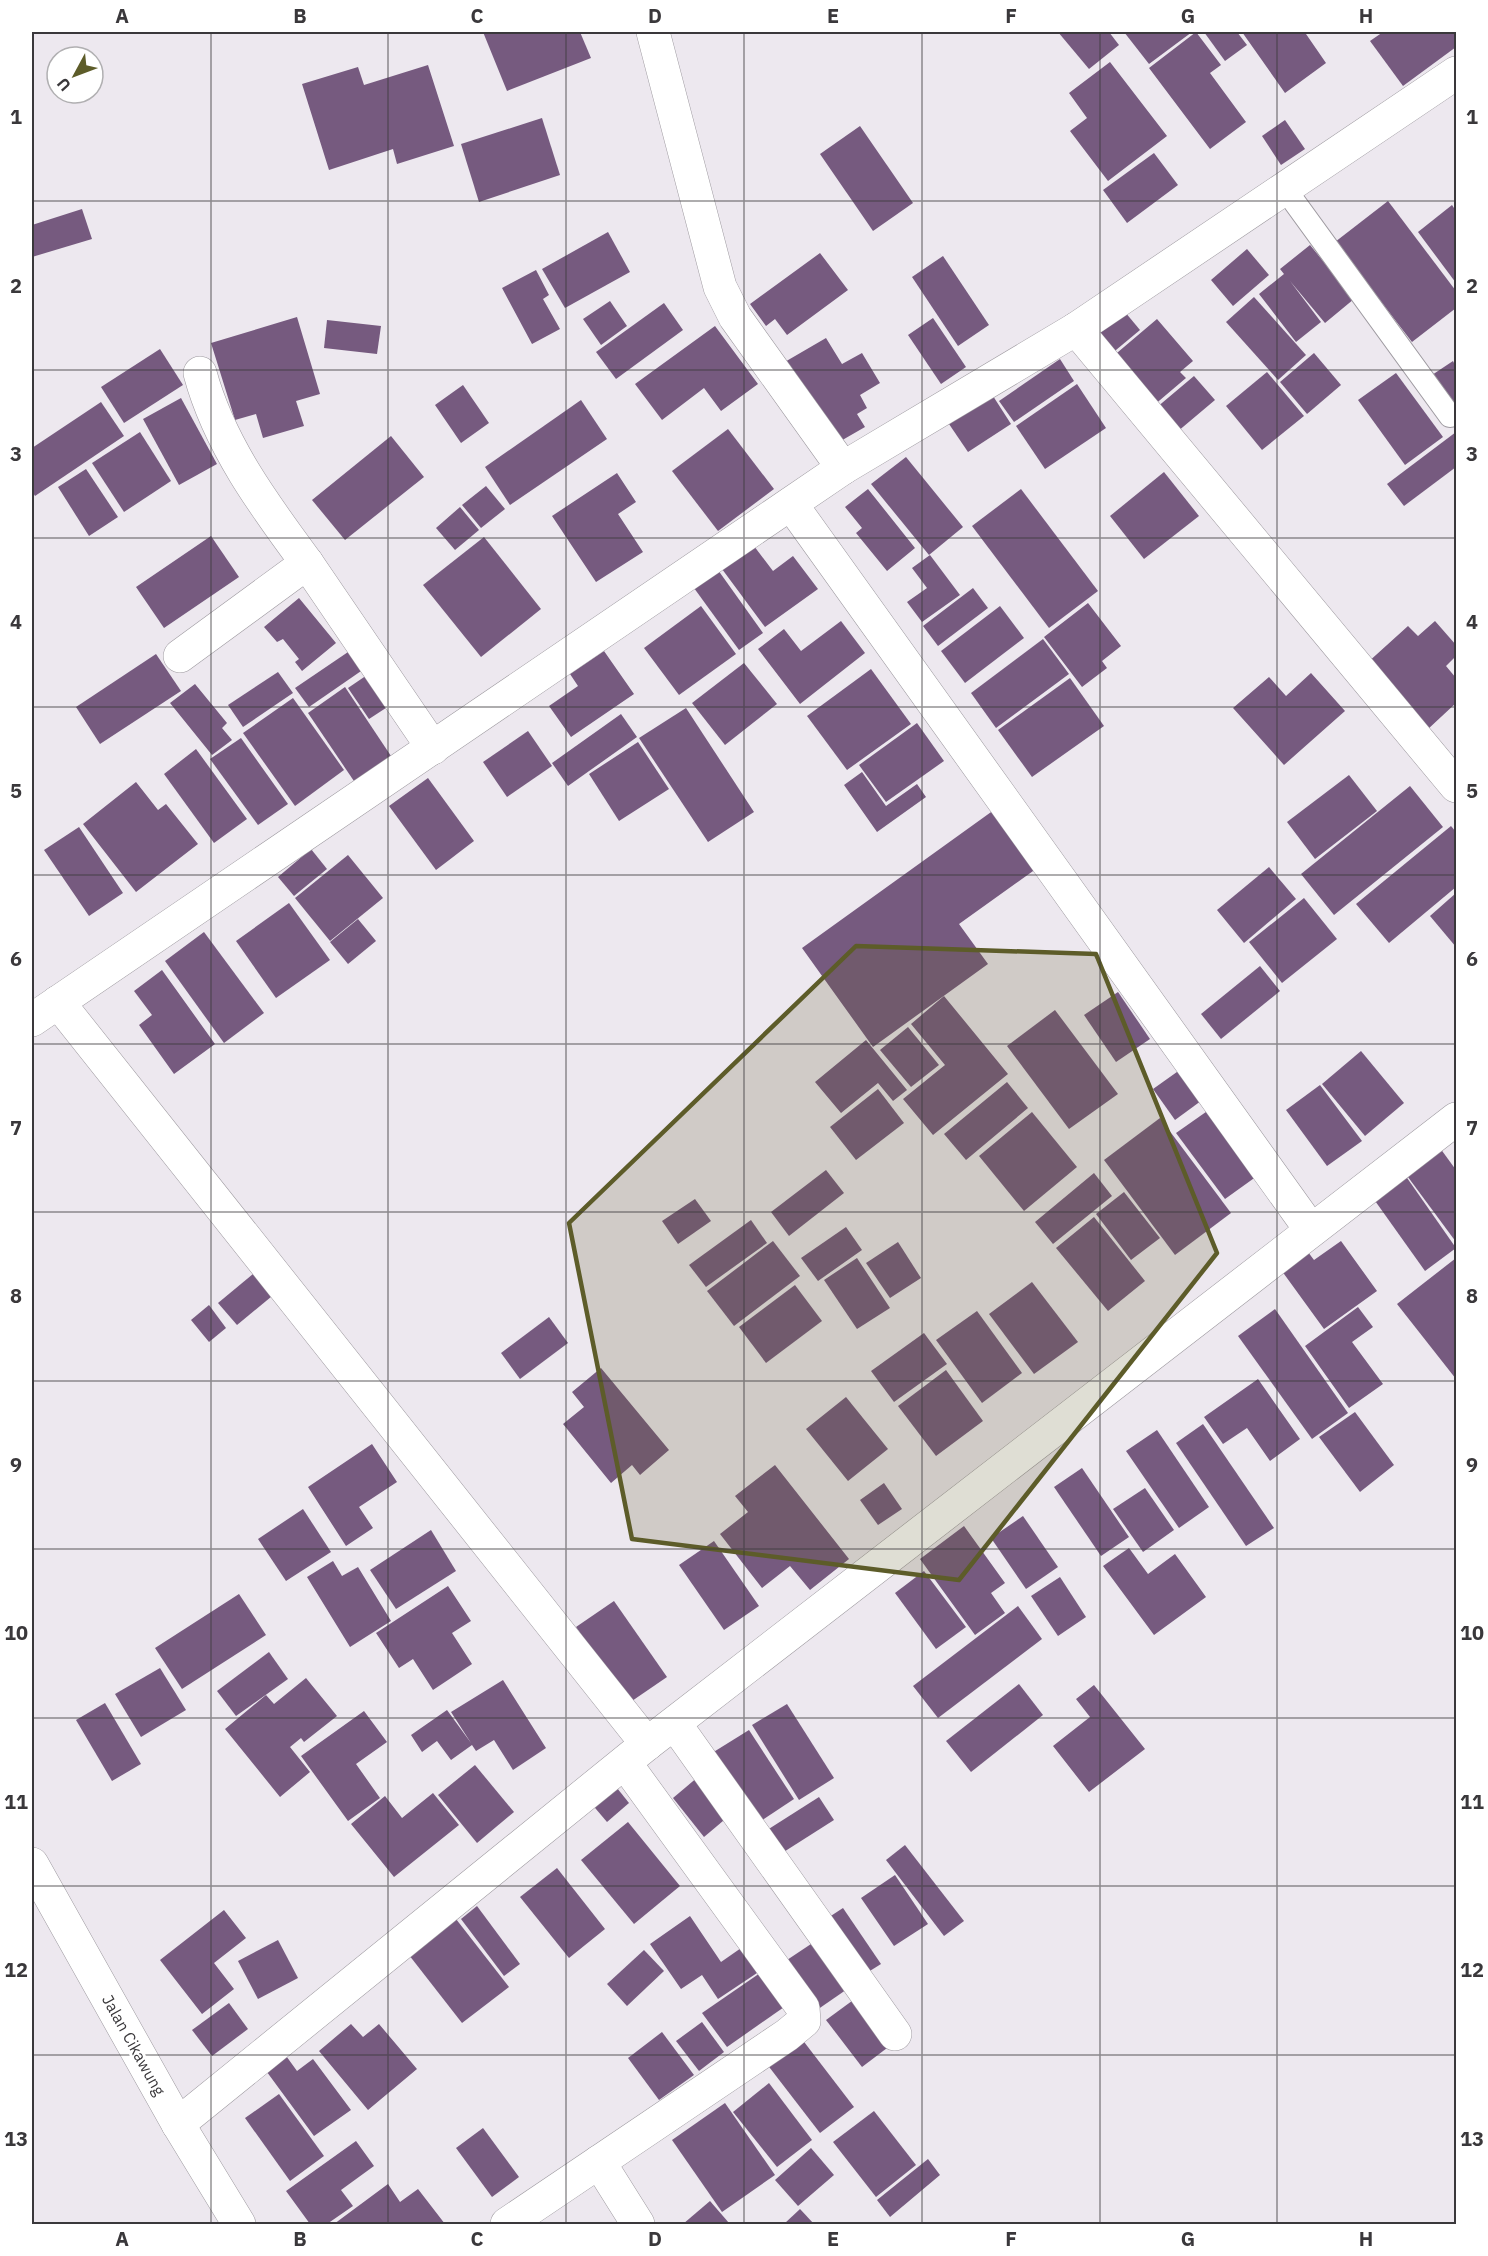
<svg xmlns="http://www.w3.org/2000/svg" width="1488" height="2256" font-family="'IBM Plex Sans',sans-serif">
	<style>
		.building { fill: #765a7f }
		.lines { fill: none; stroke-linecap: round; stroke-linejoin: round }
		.service-casing { stroke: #9e9aa0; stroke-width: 24 }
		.minor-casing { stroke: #9e9aa0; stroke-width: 34 }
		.service { stroke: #fff; stroke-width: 22 }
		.minor { stroke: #fff; stroke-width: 33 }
		.marked { fill: #5d5c29; fill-opacity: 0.2; stroke: #5d5c29; stroke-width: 4.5; stroke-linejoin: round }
		.grid { fill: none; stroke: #3a383b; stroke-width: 1.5; stroke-opacity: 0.55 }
		.labels { text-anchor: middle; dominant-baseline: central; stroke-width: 6; stroke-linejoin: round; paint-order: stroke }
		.street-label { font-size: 16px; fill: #3a383b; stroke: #fff }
		.neatline { fill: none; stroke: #3a383b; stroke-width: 2 }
		.grid-label { font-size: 20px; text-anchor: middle; font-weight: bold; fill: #3a383b }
	</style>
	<rect width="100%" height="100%" fill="#ede8ef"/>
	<!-- building -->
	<g class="building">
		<polygon points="483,32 580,32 591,58 507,91"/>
		<polygon points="1058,32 1109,32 1119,45 1089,69"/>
		<polygon points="1124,32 1192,32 1149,64"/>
		<polygon points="1196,32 1221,65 1210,73 1246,122 1210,149 1149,68"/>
		<polygon points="1204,32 1237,32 1247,45 1225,61"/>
		<polygon points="1242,32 1310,32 1306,34 1326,63 1285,93"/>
		<polygon points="1383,32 1456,32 1456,47 1403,86 1370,41"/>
		<polygon points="1110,62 1167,136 1108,181 1070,131 1087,118 1069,93"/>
		<polygon points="428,65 454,146 397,164 393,149 329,170 302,84 358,67 364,85"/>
		<polygon points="542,118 560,175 479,202 461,144"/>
		<polygon points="1285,120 1305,149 1281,165 1262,136"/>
		<polygon points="860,126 913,203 873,231 820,154"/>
		<polygon points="1154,153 1178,185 1127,223 1103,190"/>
		<polygon points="1388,201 1456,291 1456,308 1412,342 1335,242"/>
		<polygon points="1452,205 1456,211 1456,283 1418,232"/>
		<polygon points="82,209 92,239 32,257 32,225"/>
		<polygon points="608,232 630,272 565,308 542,269"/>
		<polygon points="1310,245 1354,299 1325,323 1290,281 1321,322 1296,342 1259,294 1284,274 1280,269"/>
		<polygon points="1247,249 1269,275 1233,306 1211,280"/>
		<polygon points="820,253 848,290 787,335 775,319 766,326 750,304"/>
		<polygon points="943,256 989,325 958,346 912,277"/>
		<polygon points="536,270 549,295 543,299 560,329 532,344 502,288"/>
		<polygon points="1254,297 1306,355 1278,380 1226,322"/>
		<polygon points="610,301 627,326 601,345 583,319"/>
		<polygon points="664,303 683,330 616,379 596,352"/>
		<polygon points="1125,312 1140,330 1110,355 1095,337"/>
		<polygon points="297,317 320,394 296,401 304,426 263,438 256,414 235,420 211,343"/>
		<polygon points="933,318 966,367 941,384 908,335"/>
		<polygon points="1157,319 1193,361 1180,372 1186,378 1153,406 1111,358"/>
		<polygon points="327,320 381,326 377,354 324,348"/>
		<polygon points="715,326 758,384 721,411 704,388 662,420 635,384"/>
		<polygon points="826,338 842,364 862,353 880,383 860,395 867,408 857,414 865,427 832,446 783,363"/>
		<polygon points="160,349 183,385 124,423 101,387"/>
		<polygon points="1314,353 1341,385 1307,414 1280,382"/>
		<polygon points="1060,359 1074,381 1014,422 999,401"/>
		<polygon points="1453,361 1456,367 1456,418 1429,377"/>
		<polygon points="1267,372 1304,416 1262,450 1226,406"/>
		<polygon points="1396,373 1443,437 1405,465 1358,400"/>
		<polygon points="1194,376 1215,400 1177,432 1156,408"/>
		<polygon points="1077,384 1106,428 1045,469 1016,426"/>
		<polygon points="463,385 489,423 461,443 435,405"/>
		<polygon points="993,396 1011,424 968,452 949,424"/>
		<polygon points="181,398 217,464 179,485 143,419"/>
		<polygon points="581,400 607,439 510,505 485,467"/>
		<polygon points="101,402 124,436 35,496 32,491 32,448"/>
		<polygon points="728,429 774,489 718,531 672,471"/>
		<polygon points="140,432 171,481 124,512 92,463"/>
		<polygon points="1456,432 1456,467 1404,506 1387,484"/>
		<polygon points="391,436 424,477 345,540 312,500"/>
		<polygon points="906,457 963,527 929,555 871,484"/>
		<polygon points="86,469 118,517 89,536 58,487"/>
		<polygon points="1164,472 1199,516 1144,559 1110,516"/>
		<polygon points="617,473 636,502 618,514 643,552 596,582 552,516"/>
		<polygon points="486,486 505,509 481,528 462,505"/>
		<polygon points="868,489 915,548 887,571 856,533 862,528 845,507"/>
		<polygon points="1021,489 1098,591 1049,628 972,526"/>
		<polygon points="460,507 479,530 455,550 436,528"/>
		<polygon points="211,536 239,577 164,628 136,587"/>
		<polygon points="484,537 541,609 481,657 423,585"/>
		<polygon points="754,546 773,571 793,556 818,589 765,627 722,569"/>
		<polygon points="930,555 960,595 922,622 907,602 927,588 912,568"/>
		<polygon points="718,570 763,633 739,650 694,588"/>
		<polygon points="973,588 988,608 938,646 923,626"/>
		<polygon points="299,598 336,643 302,671 295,662 299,659 283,639 277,642 264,627"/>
		<polygon points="1088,603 1121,646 1102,661 1107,668 1082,687 1044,637"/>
		<polygon points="701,606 736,654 679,695 644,648"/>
		<polygon points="1000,606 1024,638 965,683 941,651"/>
		<polygon points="841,621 865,653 800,704 758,649 784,629 801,651"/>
		<polygon points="1435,621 1456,645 1456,656 1446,666 1456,678 1456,703 1427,730 1366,664 1408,626 1418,636"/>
		<polygon points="1043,639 1069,674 996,728 971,693"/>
		<polygon points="351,650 364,669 309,707 295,688"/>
		<polygon points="604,651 634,694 571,737 549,706 578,686 570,674"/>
		<polygon points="156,654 181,691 100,744 76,707"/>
		<polygon points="744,663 777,704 725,745 692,703"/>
		<polygon points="871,669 911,724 847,770 807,716"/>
		<polygon points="278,672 293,693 243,727 228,705"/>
		<polygon points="370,673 392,704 369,719 348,688"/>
		<polygon points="1311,673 1345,711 1284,765 1233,708 1269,677 1286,696"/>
		<polygon points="1070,678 1104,726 1032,777 998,730"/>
		<polygon points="195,684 227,723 222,728 232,740 212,755 170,703"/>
		<polygon points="345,687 397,765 360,790 308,713"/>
		<polygon points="293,698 344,770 295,806 243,733"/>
		<polygon points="686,708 754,812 708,842 639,738"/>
		<polygon points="621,714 637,737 568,786 552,763"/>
		<polygon points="917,723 944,761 886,802 859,765"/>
		<polygon points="528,731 552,766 507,797 483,762"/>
		<polygon points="241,738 288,804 258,825 210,759"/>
		<polygon points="638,742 669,789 619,821 589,774"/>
		<polygon points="196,749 247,819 214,843 164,774"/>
		<polygon points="862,772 886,806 917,784 926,797 877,832 844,785"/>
		<polygon points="1349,775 1377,811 1315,859 1287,822"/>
		<polygon points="428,778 474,841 436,870 389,806"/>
		<polygon points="136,782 158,810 166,804 198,844 136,892 83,824"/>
		<polygon points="1410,786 1443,827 1334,915 1301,874"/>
		<polygon points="1012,797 1054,856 959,924 988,964 873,1047 802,948"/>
		<polygon points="1451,826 1456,832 1456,887 1389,943 1356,904"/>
		<polygon points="79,827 123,893 89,916 44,850"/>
		<polygon points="311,849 327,869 294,896 278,877"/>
		<polygon points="348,855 383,898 330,941 295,898"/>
		<polygon points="1269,867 1296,899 1244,943 1217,910"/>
		<polygon points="1456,893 1456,947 1430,916"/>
		<polygon points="1304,898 1337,939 1282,983 1249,942"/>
		<polygon points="289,903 330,960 276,998 236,941"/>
		<polygon points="358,919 376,941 348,964 330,942"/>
		<polygon points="204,932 264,1013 224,1043 165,961"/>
		<polygon points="1260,966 1280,991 1221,1039 1201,1014"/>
		<polygon points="162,970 215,1044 174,1074 139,1025 152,1015 134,991"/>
		<polygon points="1118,992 1150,1039 1116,1062 1084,1015"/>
		<polygon points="944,996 1008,1074 933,1135 903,1099 945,1065 911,1024"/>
		<polygon points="1055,1010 1118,1094 1069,1129 1007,1046"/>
		<polygon points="908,1027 939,1065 911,1087 880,1050"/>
		<polygon points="866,1040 907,1090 893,1101 878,1083 841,1113 815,1082"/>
		<polygon points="1361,1051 1404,1103 1365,1136 1322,1084"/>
		<polygon points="1198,1057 1220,1087 1175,1120 1153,1089"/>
		<polygon points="1007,1082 1028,1108 966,1160 944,1134"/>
		<polygon points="1320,1085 1362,1141 1327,1166 1286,1110"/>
		<polygon points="878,1089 904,1123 856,1160 830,1127"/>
		<polygon points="1223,1100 1271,1166 1225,1199 1176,1133"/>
		<polygon points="1032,1112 1077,1167 1024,1211 979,1156"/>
		<polygon points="1160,1118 1231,1213 1175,1255 1104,1160"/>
		<polygon points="1440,1148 1456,1170 1456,1242 1405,1173"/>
		<polygon points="826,1170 844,1193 789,1236 771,1212"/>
		<polygon points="1094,1173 1112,1196 1053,1244 1035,1222"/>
		<polygon points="1405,1175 1456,1248 1425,1271 1373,1198"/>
		<polygon points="1124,1192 1160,1238 1131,1260 1096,1214"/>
		<polygon points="695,1199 711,1221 678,1244 662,1221"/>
		<polygon points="1094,1217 1145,1281 1108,1311 1056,1248"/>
		<polygon points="751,1220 767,1243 706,1287 689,1265"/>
		<polygon points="846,1227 862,1250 818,1281 801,1258"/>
		<polygon points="773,1241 800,1276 734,1326 707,1291"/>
		<polygon points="1341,1241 1377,1291 1324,1329 1279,1267 1305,1248 1314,1260"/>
		<polygon points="898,1242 921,1278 890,1298 866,1263"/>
		<polygon points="857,1258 890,1308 857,1329 824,1280"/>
		<polygon points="1456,1258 1456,1379 1397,1304"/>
		<polygon points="265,1264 283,1287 237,1325 218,1303"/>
		<polygon points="1032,1282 1078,1342 1034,1374 989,1314"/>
		<polygon points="795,1285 822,1321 766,1363 739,1327"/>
		<polygon points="209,1305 226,1328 209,1342 191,1320"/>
		<polygon points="1358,1307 1373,1327 1352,1342 1383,1384 1349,1408 1305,1346"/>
		<polygon points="1275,1309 1348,1413 1312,1439 1238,1336"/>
		<polygon points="977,1311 1022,1373 982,1403 936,1340"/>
		<polygon points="549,1317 568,1343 520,1379 501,1353"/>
		<polygon points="924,1333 947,1364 894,1402 871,1371"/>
		<polygon points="601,1368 669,1450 640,1475 632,1465 611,1483 563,1424 584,1407 572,1392"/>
		<polygon points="946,1370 983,1421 936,1456 898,1406"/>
		<polygon points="1258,1379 1300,1439 1270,1461 1247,1428 1223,1444 1204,1417"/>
		<polygon points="846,1397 888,1449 848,1481 806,1429"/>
		<polygon points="1355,1412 1394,1465 1360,1492 1319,1437"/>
		<polygon points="1203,1424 1274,1528 1246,1546 1176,1443"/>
		<polygon points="1157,1430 1209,1507 1179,1528 1126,1451"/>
		<polygon points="372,1444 397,1482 359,1507 373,1528 346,1546 308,1487"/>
		<polygon points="775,1465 849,1559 810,1590 790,1566 762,1588 720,1534 748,1512 735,1496"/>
		<polygon points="1082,1468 1129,1537 1101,1556 1054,1487"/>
		<polygon points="884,1483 902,1509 878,1525 860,1500"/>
		<polygon points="1145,1488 1174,1530 1143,1552 1113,1509"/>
		<polygon points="303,1509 331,1552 286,1581 258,1539"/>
		<polygon points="1023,1516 1058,1567 1026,1589 991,1538"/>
		<polygon points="964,1526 1005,1583 991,1593 1005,1613 975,1635 920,1559"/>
		<polygon points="431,1530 456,1571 396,1609 370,1570"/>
		<polygon points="714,1541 759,1606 724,1630 679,1565"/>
		<polygon points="1129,1548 1148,1574 1175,1554 1206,1597 1154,1635 1103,1566"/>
		<polygon points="333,1561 342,1576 358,1567 391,1621 350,1647 307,1577"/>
		<polygon points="924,1571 966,1627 936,1649 895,1593"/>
		<polygon points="1060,1577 1086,1617 1058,1636 1031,1596"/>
		<polygon points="448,1586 471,1621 452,1633 472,1664 433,1690 413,1659 399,1668 376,1633"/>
		<polygon points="239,1594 266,1635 182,1689 155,1648"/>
		<polygon points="614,1601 667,1677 629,1703 576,1627"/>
		<polygon points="1018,1606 1042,1639 938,1718 913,1686"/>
		<polygon points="269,1652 288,1679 236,1716 217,1691"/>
		<polygon points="160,1668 186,1710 141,1737 115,1694"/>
		<polygon points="306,1678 337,1716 304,1742 301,1738 290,1747 310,1772 280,1797 225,1729 266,1695 274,1704"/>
		<polygon points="503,1680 546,1748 513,1770 494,1740 476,1751 472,1745 451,1760 437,1741 422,1752 411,1735 447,1710 471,1743 451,1712"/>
		<polygon points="1019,1684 1043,1715 971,1772 946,1741"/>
		<polygon points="1094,1685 1145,1749 1089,1792 1053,1746 1090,1717 1076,1699"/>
		<polygon points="105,1703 141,1764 112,1781 76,1720"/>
		<polygon points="787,1704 834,1778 799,1800 752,1725"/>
		<polygon points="364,1711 387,1742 356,1764 380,1798 348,1821 301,1756"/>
		<polygon points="749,1730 794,1799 758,1823 712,1753"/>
		<polygon points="475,1765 514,1812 477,1843 438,1795"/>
		<polygon points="705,1771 736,1810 704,1837 673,1798"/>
		<polygon points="613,1783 629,1803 607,1822 590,1802"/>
		<polygon points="433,1793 459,1825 394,1877 351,1824 385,1796 402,1818"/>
		<polygon points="819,1797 834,1820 779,1855 764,1832"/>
		<polygon points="628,1822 680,1886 634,1924 581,1860"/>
		<polygon points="905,1845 964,1921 944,1936 886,1860"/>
		<polygon points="557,1868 605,1929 569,1958 520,1897"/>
		<polygon points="895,1875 928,1924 894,1946 861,1898"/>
		<polygon points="477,1906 520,1964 504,1976 461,1919"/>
		<polygon points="843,1908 881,1964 857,1979 820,1923"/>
		<polygon points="224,1910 246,1938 214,1963 234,1989 202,2014 160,1960"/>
		<polygon points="690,1916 721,1962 744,1946 760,1971 718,1999 702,1975 681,1989 650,1944"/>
		<polygon points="456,1919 509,1987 462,2023 409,1955"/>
		<polygon points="823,1936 856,1983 814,2012 781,1964"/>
		<polygon points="278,1940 298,1978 258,1999 238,1961"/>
		<polygon points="644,1950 664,1971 627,2006 607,1984"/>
		<polygon points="763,1971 787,2005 727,2047 702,2013"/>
		<polygon points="856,1998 891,2045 862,2067 826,2020"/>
		<polygon points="229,2003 248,2029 212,2056 192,2030"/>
		<polygon points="702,2022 724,2052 699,2071 676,2041"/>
		<polygon points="351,2024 363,2037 379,2024 417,2069 368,2110 319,2051"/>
		<polygon points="662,2032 694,2075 659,2100 628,2058"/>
		<polygon points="798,2034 854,2107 820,2133 763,2059"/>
		<polygon points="284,2053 297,2071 313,2059 351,2110 314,2136 264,2068"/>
		<polygon points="769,2083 812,2140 777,2167 733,2112"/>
		<polygon points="279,2094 324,2156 290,2181 245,2118"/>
		<polygon points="725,2103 775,2175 722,2212 672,2140"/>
		<polygon points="874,2111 916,2165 876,2197 833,2142"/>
		<polygon points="483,2128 519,2177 492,2197 456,2148"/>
		<polygon points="356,2141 374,2166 341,2190 353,2206 327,2224 310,2224 286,2191"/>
		<polygon points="811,2148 834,2175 798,2206 775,2180"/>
		<polygon points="928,2159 940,2175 890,2217 877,2200"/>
		<polygon points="388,2184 400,2202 418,2189 445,2224 334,2224"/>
		<polygon points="710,2201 729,2223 727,2224 683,2224"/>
		<polygon points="800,2209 814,2224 784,2224"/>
	</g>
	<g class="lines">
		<!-- service casing -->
		<g class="service-casing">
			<polyline id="service" points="1285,189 1450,416"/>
		</g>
		<!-- minor casing -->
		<g class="minor-casing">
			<g id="minor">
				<polyline points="653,32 720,287 735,317 843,468"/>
				<polyline points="1076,329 1456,786"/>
				<path d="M200 373C219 444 264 505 307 563"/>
				<polyline points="791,504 1311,1230"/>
				<polyline points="180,656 307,563 433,748"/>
				<polyline points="58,1002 647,1744"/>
				<polyline points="32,1020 843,468 1076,329 1456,73"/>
				<polyline points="675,1724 895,2034"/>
				<polyline points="32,1864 178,2124 239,2224"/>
				<polyline points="178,2124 647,1744 1456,1119"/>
				<polyline points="599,2162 638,2224"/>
				<polyline points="507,2224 787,2035 804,2021 803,2008 625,1763"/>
			</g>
		</g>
		<!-- service -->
		<use href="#service" class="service"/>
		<!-- minor -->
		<use href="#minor" class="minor"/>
	</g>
	<!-- marked area -->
	<path class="marked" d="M856 946 1096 954 1217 1253 959 1580 632 1539 569 1223Z"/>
	<!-- grid -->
	<path class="grid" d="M211 32V2224M388 32V2224M566 32V2224M744 32V2224M922 32V2224M1100 32V2224M1277 32V2224M32 201H1456M32 370H1456M32 538H1456M32 707H1456M32 875H1456M32 1044H1456M32 1212H1456M32 1381H1456M32 1549H1456M32 1718H1456M32 1886H1456M32 2055H1456"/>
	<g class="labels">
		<!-- street labels -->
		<g class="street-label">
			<text transform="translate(134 2045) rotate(61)">Jalan Cikawung</text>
		</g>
	</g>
	<!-- border -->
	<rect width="1488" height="2256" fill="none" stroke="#ffffff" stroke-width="66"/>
	<!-- north arrow -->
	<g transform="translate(75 75) rotate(229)"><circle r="28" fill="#ffffff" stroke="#b0afb1" stroke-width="1.5"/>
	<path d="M0-4.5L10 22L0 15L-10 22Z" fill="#5d5c29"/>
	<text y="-9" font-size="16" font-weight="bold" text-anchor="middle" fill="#3a383b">U</text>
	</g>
	<rect x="33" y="33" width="1422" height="2190" class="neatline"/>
	<g class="grid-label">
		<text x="122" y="23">A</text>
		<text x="300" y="23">B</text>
		<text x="477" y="23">C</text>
		<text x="655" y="23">D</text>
		<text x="833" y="23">E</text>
		<text x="1011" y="23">F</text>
		<text x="1188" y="23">G</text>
		<text x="1366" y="23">H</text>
		<text x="16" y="124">1</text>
		<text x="1472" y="124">1</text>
		<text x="16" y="293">2</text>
		<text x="1472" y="293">2</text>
		<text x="16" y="461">3</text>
		<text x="1472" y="461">3</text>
		<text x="16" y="629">4</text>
		<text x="1472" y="629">4</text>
		<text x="16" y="798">5</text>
		<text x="1472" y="798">5</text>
		<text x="16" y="966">6</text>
		<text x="1472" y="966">6</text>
		<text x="16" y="1135">7</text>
		<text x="1472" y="1135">7</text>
		<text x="16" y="1303">8</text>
		<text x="1472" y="1303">8</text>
		<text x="16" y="1472">9</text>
		<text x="1472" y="1472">9</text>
		<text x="16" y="1640">10</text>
		<text x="1472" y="1640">10</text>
		<text x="16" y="1809">11</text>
		<text x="1472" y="1809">11</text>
		<text x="16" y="1977">12</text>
		<text x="1472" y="1977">12</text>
		<text x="16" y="2146">13</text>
		<text x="1472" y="2146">13</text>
		<text x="122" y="2246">A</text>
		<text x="300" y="2246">B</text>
		<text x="477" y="2246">C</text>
		<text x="655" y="2246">D</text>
		<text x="833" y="2246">E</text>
		<text x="1011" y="2246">F</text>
		<text x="1188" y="2246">G</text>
		<text x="1366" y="2246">H</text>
	</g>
</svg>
